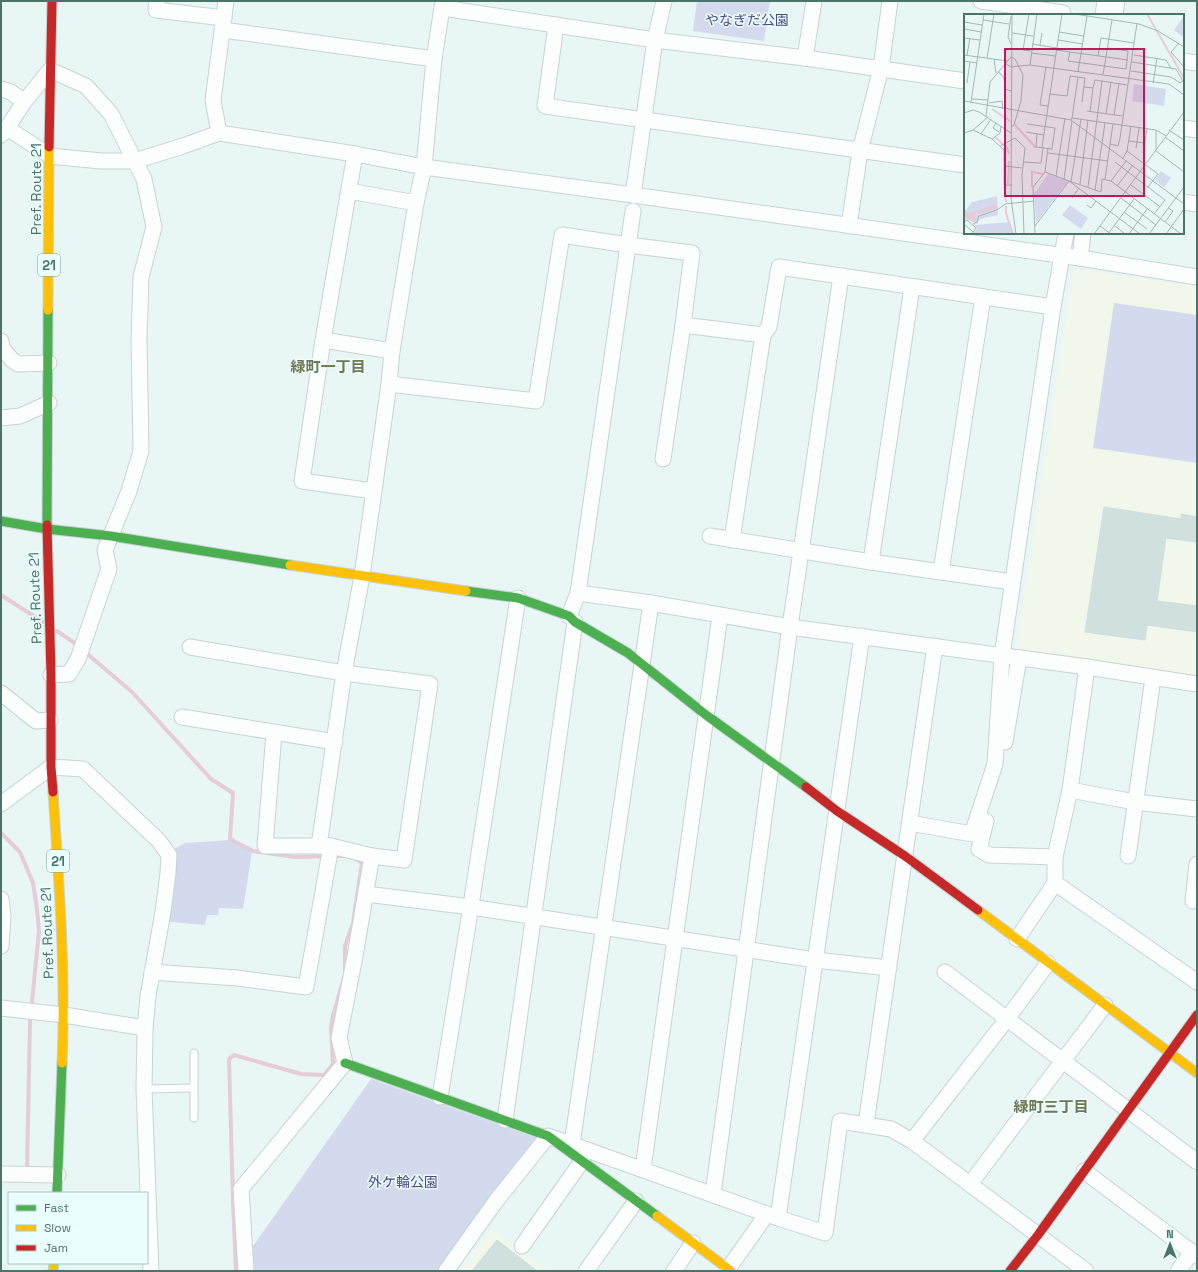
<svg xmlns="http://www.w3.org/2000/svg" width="1198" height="1272" font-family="'Space Grotesk','Noto Sans JP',sans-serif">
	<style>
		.education { fill: #f1f7ea }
		.green { fill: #d4daee }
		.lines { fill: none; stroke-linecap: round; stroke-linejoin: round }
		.stream { stroke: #e6cbd9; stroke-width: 4 }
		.building { fill: #cfe0de; stroke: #ccdfdc }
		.lane-casing { stroke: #c6d4d3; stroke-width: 9 }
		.street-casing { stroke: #c6d4d3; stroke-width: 17 }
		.fast-casing { stroke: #c5d3d2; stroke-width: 11 }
		.slow-casing { stroke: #c5d3d2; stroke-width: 11 }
		.jam-casing { stroke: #c5d3d2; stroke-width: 11 }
		.lane { stroke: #fcfefe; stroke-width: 7 }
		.street { stroke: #fcfefe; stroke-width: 15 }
		.fast { stroke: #4caf50; stroke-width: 9 }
		.slow { stroke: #ffc107; stroke-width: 9 }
		.jam { stroke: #c62828; stroke-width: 9 }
		.labels { text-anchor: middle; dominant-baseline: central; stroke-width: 3; stroke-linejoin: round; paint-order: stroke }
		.shield { fill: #eafefe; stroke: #7b9d96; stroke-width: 1 }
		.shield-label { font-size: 13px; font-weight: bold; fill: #4b7369 }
		.park-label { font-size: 14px; fill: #4f4984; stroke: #eafefe }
		.street-label { font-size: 14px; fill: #4b7369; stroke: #eafefe }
		.neighbourhood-label { font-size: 15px; font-weight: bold; fill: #727551; stroke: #eafefe }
		.inset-river { fill: none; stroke: #e6cbd9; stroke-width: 2 }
		.inset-road { fill: none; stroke: #a0bab6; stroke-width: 1 }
		.view { fill: #c2185b; fill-opacity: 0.15; stroke: #c2185b; stroke-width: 2 }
		.inset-edge { fill: none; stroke: #4b7369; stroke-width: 2 }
	</style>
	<rect width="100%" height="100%" fill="#e9f6f6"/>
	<!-- education -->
	<g class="education">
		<polygon points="1073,269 1197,286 1197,676 1015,650"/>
		<polygon points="491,1229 548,1271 460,1271"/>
	</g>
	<!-- green -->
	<g class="green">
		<polygon points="697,1 770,1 764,41 693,31"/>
		<polygon points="1114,303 1197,315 1197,463 1093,448"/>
		<polygon points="230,840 252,852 243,909 219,908 218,915 207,915 205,925 161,921 171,851 185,843"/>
		<polygon points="371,1079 542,1140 443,1271 252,1271 251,1249"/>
	</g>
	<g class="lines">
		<!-- stream -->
		<g class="stream">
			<polyline points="1,595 43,622"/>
			<polyline points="57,631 79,646"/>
			<polyline points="84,651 132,692 211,779 233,793 230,839 253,851 295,857 345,856"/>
			<polyline points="1,833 20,852 33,883 37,909 39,931 30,1022 27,1169"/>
			<polyline points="345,971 345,946 353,923 362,863 355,858"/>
			<polyline points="236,1271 233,1201 229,1059 234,1055 301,1074 324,1075 333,1064 331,1028 333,1015 344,978"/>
		</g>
	</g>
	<!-- building -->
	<g class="building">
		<polygon points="1104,507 1181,519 1181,514 1197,517 1197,542 1166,538 1157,601 1197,606 1197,632 1147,625 1145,640 1085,632"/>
		<polygon points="497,1240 537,1271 472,1271"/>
	</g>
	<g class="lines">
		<!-- lane casing -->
		<g class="lane-casing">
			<g id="lane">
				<polyline points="144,1089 194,1088"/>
				<polyline points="194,1118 194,1053"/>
			</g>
		</g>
		<!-- street casing -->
		<g class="street-casing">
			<g id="street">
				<polyline points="157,1 156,10 224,18"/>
				<polyline points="981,1 1063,13 1063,15"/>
				<polyline points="443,8 655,40 805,58 965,81"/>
				<polyline points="1103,15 1105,1"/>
				<polyline points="1115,15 1117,1"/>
				<polyline points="556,25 545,106 965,165"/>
				<polyline points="223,30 434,59"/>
				<polyline points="805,58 814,1"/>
				<polyline points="1183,61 1197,63"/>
				<polyline points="1,89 11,92 24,102"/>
				<polyline points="7,128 50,156 101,161 135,161 183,146 219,133 355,154 424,167 633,195 1080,258 1197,277"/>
				<polyline points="1183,128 1197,130"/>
				<polyline points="219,133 213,100 226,1"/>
				<polyline points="1,135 7,128 24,102 50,70 86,86 111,114 144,179 154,227 141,277 139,340 141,451 129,491 105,550 109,569 78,659 69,674 51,675"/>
				<polyline points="355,154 323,340 302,481 373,491"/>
				<polyline points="349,191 416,203"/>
				<polyline points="633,195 655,40 664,1"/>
				<polyline points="1183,202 1197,204"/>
				<polyline points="849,226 860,151 881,68 890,1"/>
				<polyline points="1080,258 1083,233"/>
				<polyline points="683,325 763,335 769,327 779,267 1053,307"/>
				<polyline points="323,340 392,351"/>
				<polyline points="1,341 2,348 12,360 18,364 49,363"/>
				<polyline points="389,384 536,401 562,235 628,245 692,253 683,325 663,459"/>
				<polyline points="1,418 20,416 49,403"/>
				<polyline points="710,536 871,562 1012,582"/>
				<polyline points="732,540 763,335"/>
				<polyline points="871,562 912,287"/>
				<polyline points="941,572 983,297"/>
				<polyline points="578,593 633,211"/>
				<polyline points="569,616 578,593 651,603 790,627 1087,667 1197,684"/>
				<polyline points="190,647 344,673 430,684 404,860 372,856 331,846 265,846 274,733"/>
				<polyline points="1,693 36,721 50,720"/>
				<polyline points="182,717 335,742"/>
				<polyline points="1005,742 1019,658"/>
				<polyline points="1070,790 1135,802 1197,809"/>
				<polyline points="1,804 51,767 83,769 159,841 169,855 168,873 163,912 148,996 145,1028 144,1089 151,1271"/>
				<polyline points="986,821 979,849 989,855 1055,857"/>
				<polyline points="910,823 972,834 995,764 1002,656 1053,307 1066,233"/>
				<polyline points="319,846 344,673 362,576 389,384 392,351 416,203 424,167 434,59 443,1"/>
				<polyline points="1128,856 1153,678"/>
				<polyline points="1055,883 1197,982"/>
				<polyline points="366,894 471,907 815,960 889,968"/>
				<polyline points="1,899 3,916 1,946"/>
				<polyline points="1193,901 1197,864"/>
				<polyline points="1017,939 1055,883 1055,857 1070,790 1087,667"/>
				<polyline points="152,972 237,978 306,987 331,846"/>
				<polyline points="945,972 1197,1162"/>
				<polyline points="1,1008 64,1015 145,1028"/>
				<polyline points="440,1097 470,912 518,598"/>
				<polyline points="505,1120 575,622"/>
				<polyline points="866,1124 935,646"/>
				<polyline points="912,1141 1007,1019 1048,963"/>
				<polyline points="572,1144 651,603"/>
				<polyline points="643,1169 720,616"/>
				<polyline points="1084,1171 1197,1256"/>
				<polyline points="1,1174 58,1175"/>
				<polyline points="970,1184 1105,1005"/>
				<polyline points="713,1194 790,627 841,276"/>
				<polyline points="778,1218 862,636"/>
				<polyline points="522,1246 582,1161"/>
				<polyline points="728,1269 767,1214"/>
				<polyline points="246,1271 241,1189 345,1063 339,1038 355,956 372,856"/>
				<polyline points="446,1271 496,1201 548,1136 778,1218 825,1233 840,1121 891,1129 912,1141 1086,1271"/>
				<polyline points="586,1271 636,1201"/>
				<polyline points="674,1271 693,1243"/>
				<polyline points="1178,1271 1192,1252"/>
			</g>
		</g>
		<!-- fast casing -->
		<g class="fast-casing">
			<g id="fast">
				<polyline points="1,521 47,529 111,536 290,565"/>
				<polyline points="47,525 48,310"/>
				<polyline points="466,591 518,598 569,616 575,622 628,653 706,715 806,787"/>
				<polyline points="345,1063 548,1136 657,1216"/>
				<polyline points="57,1193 62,1063"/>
			</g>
		</g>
		<!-- slow casing -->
		<g class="slow-casing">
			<g id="slow">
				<polyline points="48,310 49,147"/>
				<polyline points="290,565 466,591"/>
				<path d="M53 792C59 883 66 972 62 1063"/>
				<polyline points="978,910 1197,1073"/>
				<polyline points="657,1216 731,1271"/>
				<polyline points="53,1271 54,1263"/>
			</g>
		</g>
		<!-- jam casing -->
		<g class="jam-casing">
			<g id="jam">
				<polyline points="49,147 52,1"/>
				<polyline points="47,525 51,675 51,767 53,792"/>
				<polyline points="806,787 837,811 905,856 978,910"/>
				<polyline points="1010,1271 1038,1235 1197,1015"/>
			</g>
		</g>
		<!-- lane -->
		<use href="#lane" class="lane"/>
		<!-- street -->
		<use href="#street" class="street"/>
		<!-- fast -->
		<use href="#fast" class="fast"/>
		<!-- slow -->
		<use href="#slow" class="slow"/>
		<!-- jam -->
		<use href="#jam" class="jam"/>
	</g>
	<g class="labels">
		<!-- shield labels -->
		<g class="shield">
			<rect x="38" y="254" width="22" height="22" rx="3"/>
			<rect x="47" y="850" width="22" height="22" rx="3"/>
		</g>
		<g class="shield-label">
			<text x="49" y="265">21</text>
			<text x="58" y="861">21</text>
		</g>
		<!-- park labels -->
		<g class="park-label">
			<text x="747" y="20">やなぎだ公園</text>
			<text x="403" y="1182">外ケ輪公園</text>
		</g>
		<!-- street labels -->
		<g class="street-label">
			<text transform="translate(36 189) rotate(-90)">Pref. Route 21</text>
			<text transform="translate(35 598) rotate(-92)">Pref. Route 21</text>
			<text transform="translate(47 933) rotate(-92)">Pref. Route 21</text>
		</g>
		<!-- neighbourhood labels -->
		<g class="neighbourhood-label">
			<text x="328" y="366">緑町一丁目</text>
			<text x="1051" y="1106">緑町三丁目</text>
		</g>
	</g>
	<!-- overview -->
	<g transform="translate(964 14)">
		<rect width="220" height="220" fill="#e9f6f6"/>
		<path d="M220 2V21L219 23 210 16ZM170 70 202 75 200 92 168 87ZM197 157 207 164 200 173 191 166ZM84 160 104 167 72 209 70 180ZM33 182 34 201 16 205 13 210 2 205 0 207V194L2 196 8 188ZM106 191 124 204 117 215 98 201ZM45 208 49 220H9L13 215 11 211Z" fill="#d4daee"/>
		<path d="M30 191H33L34 195 10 200 13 206 10 208 0 202V195L5 199Z" fill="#e6cbd9"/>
		<path class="inset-river" d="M183 0 220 64M28 95 46 107M51 111 72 134M31 123 43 134 45 140M44 170 45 147M40 172 42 188M68 173V158L79 160M42 192V199L49 220"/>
		<path class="inset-road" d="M48 0 47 184 52 220M65 0 59 36 67 37M111 0 175 10 194 17 220 33M47 2 44 23 47 30M19 6 45 10M0 8 18 11M0 15 17 18M95 18 120 22M48 19 69 22M0 24 16 26M94 26 119 30M215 29 207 38 220 53M68 30 93 34M76 31 78 19M92 36 164 46M106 38 104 47 162 55 164 37 144 34M67 39 91 42M0 41 44 47M3 41 6 24M170 41 202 46 207 54M134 42 137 24 170 29M23 44 30 0M30 45 32 59M0 47 13 49M42 50 47 53 66 51 205 70 220 81M66 51 73 0M82 53 76 91 84 92M34 57 40 64 41 75 47 77M167 57 207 63 216 69 219 67 212 55 168 48M114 58 123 2M139 61 148 6M3 69 6 48M189 69 193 44M120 73 129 74 131 66 163 71M86 80 103 82 106 62 121 64 118 88M8 85 24 86M0 87 107 106 220 190M7 88 20 0M25 89 38 87 39 95M123 97 158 102M126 98 129 74M0 99 9 96 15 98 47 119M142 100 147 68M150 101 155 69M22 102 26 68 47 43 51 45 59 61 57 87 50 111 47 113M108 104 114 63M107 106 108 104 192 116 202 122M32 109 29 114 35 118M63 110 91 114 88 135 72 133 73 120M9 116 24 103M192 116V135M205 116 220 126M62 118 80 121M0 119 9 116 28 125 40 136V171H48M17 120 27 105M201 123 220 137M28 125 36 119 37 112M165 127 181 129M146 130 154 132 156 124 173 9M36 132 51 124 61 134 58 161 60 220M78 133 98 0M172 134 175 114M163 137 194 160 184 173M192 137 220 158M84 139 144 147M179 139 183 115M159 144 163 137 167 112M59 148 77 149 79 133M151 148 201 186 190 200M41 152 58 154M81 158 105 167 176 220M92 162 101 104M100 165 108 107M141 165 149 110M147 167 162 147M107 168 117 105M116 170 124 106M167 171 195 192M153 172 169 151M124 173 138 67M131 176 141 109M108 184 115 174M157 184 192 211M123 191 127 194 132 187M160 198 183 215M0 208 3 206 12 214 8 220M201 208 209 197 204 194M0 210 9 218M9 210 13 208 15 202 33 196 41 190 70 187M150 211 161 220M71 212 105 167 137 178 138 165 147 167 217 220M136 212 147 220M71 220 69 173 81 158 84 134M130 220 220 98M144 220 170 185M165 220 183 195M185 220 220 173M202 220 220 195"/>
		<path class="view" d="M41 35H180V182H41Z"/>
		<rect width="220" height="220" class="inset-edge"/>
	</g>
	<!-- border -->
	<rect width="1198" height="1272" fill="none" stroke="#4b7369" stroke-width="4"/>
	<!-- legend -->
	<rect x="8" y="1192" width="140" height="72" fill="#eafefe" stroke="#aac6c2"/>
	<rect x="16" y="1205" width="20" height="6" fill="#4caf50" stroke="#aac6c2"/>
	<text x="44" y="1212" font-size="12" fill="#4b7369">Fast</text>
	<rect x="16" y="1225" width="20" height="6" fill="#ffc107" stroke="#aac6c2"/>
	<text x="44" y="1232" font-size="12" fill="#4b7369">Slow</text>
	<rect x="16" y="1245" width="20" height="6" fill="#c62828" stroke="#aac6c2"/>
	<text x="44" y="1252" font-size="12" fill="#4b7369">Jam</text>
	<!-- north arrow -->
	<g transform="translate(1170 1244)" stroke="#eafefe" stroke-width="3" paint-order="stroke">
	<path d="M0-3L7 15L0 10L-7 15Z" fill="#4b7369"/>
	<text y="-6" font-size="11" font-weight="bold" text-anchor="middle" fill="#4b7369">N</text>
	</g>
</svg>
